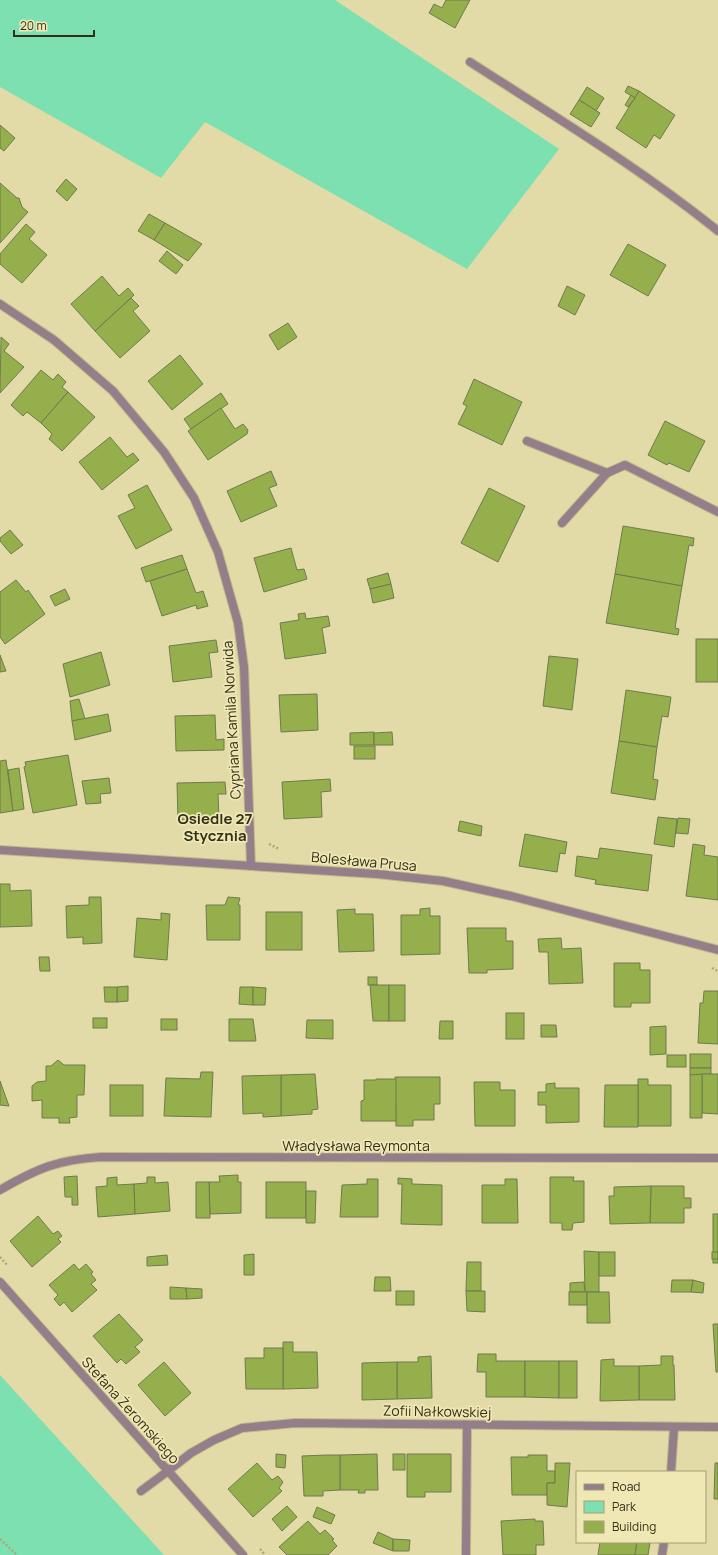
<svg xmlns="http://www.w3.org/2000/svg" width="718" height="1555" font-family="Manrope,sans-serif">
	<style>
		.green { fill: #7ce0b0 }
		.building { fill: #96af4d; stroke: #6e7b4d }
		.lines { fill: none; stroke-linecap: round; stroke-linejoin: round }
		.lane-casing { stroke: #bfb98b; stroke-width: 10 }
		.street-casing { stroke: #bfb98b; stroke-width: 10 }
		.path { stroke: #ada77d; stroke-width: 2.5; stroke-dasharray: 2 2; stroke-linecap: butt }
		.lane { stroke: #937e8a; stroke-width: 8 }
		.street { stroke: #937e8a; stroke-width: 8 }
		.labels { text-anchor: middle; dominant-baseline: central; stroke-width: 3.5; stroke-linejoin: round; paint-order: stroke }
		.street-label { font-size: 14px; fill: #322f1a; stroke: #efe8b4 }
		.neighbourhood-label { font-size: 15px; font-weight: bold; fill: #322f1a; stroke: #efe8b4 }
	</style>
	<rect width="100%" height="100%" fill="#e2dba7"/>
	<!-- green -->
	<g class="green">
		<polygon points="0,0 335,0 559,149 467,269 205,122 161,178 0,87"/>
		<polygon points="0,1375 164,1555 0,1555"/>
	</g>
	<!-- building -->
	<g class="building">
		<polygon points="446,0 470,0 455,28 429,13 434,4 442,8"/>
		<polygon points="628,86 639,91 635,98 625,92"/>
		<polygon points="587,87 604,98 596,111 579,100"/>
		<polygon points="639,91 675,115 660,139 654,135 646,148 616,128"/>
		<polygon points="631,95 635,98 628,107 625,105"/>
		<polygon points="579,100 600,113 591,127 570,114"/>
		<polygon points="0,125 15,138 4,151 0,148"/>
		<polygon points="66,179 77,189 67,201 56,191"/>
		<polygon points="0,183 17,198 19,198 22,207 28,212 0,243"/>
		<polygon points="149,214 165,223 154,240 138,231"/>
		<polygon points="165,223 202,244 188,261 154,240"/>
		<polygon points="26,224 35,232 29,239 47,255 22,283 0,264 0,254"/>
		<polygon points="628,244 666,265 648,296 610,275"/>
		<polygon points="167,251 183,265 176,274 159,261"/>
		<polygon points="102,276 119,296 128,288 134,295 95,331 71,304"/>
		<polygon points="567,286 585,295 575,315 558,306"/>
		<polygon points="131,298 139,306 133,311 150,331 120,358 95,331"/>
		<polygon points="288,323 297,337 278,350 269,335"/>
		<polygon points="1,337 9,344 4,351 24,367 0,393"/>
		<polygon points="180,355 203,384 172,410 148,381"/>
		<polygon points="41,370 53,380 58,374 66,382 62,387 68,392 41,423 27,412 23,416 11,405"/>
		<polygon points="474,379 522,402 502,445 458,424 467,406 463,404"/>
		<polygon points="68,392 95,417 62,451 49,439 52,434 41,423"/>
		<polygon points="221,393 228,404 191,429 184,419"/>
		<polygon points="221,408 235,429 243,424 248,430 247,434 208,460 188,431"/>
		<polygon points="665,421 705,441 689,472 669,463 667,465 648,455"/>
		<polygon points="110,437 127,457 133,453 139,460 102,490 79,462"/>
		<polygon points="271,471 277,485 269,488 277,506 241,522 227,491"/>
		<polygon points="147,485 172,530 136,549 118,516 135,508 128,495"/>
		<polygon points="489,488 525,506 498,562 461,543"/>
		<polygon points="623,526 694,538 693,546 689,545 682,586 615,574"/>
		<polygon points="10,530 23,545 11,554 0,541 0,538"/>
		<polygon points="291,548 297,570 304,569 307,579 264,592 254,558"/>
		<polygon points="182,555 187,569 146,582 141,568"/>
		<polygon points="187,569 196,593 203,591 208,606 197,609 196,605 162,616 150,581"/>
		<polygon points="388,573 391,584 370,589 367,579"/>
		<polygon points="615,574 682,586 675,628 679,629 678,635 606,623"/>
		<polygon points="16,580 26,592 28,590 45,614 5,644 0,637 0,592"/>
		<polygon points="391,584 394,598 373,603 370,589"/>
		<polygon points="65,589 70,599 55,606 50,596"/>
		<polygon points="305,613 306,619 328,616 330,626 322,628 326,653 285,659 280,623 299,620 298,614"/>
		<rect x="696" y="639" width="22" height="43"/>
		<polygon points="216,640 218,652 209,653 212,677 173,682 169,646"/>
		<polygon points="101,652 110,685 70,697 63,664"/>
		<polygon points="0,655 6,671 0,672"/>
		<polygon points="549,656 578,659 572,710 543,706"/>
		<polygon points="626,690 671,697 668,717 662,716 657,747 619,741"/>
		<polygon points="317,694 318,730 281,732 279,695"/>
		<polygon points="79,699 85,719 72,721 70,701"/>
		<polygon points="108,714 111,731 75,740 72,721"/>
		<polygon points="215,715 216,740 224,739 224,750 176,751 175,716"/>
		<polygon points="374,732 374,745 350,745 350,733"/>
		<polygon points="392,732 393,745 374,745 374,733"/>
		<polygon points="619,741 657,747 653,779 658,780 655,800 611,793"/>
		<rect x="354" y="746" width="21" height="13"/>
		<polygon points="68,755 77,805 33,813 24,767 26,766 25,762"/>
		<polygon points="6,760 13,811 0,813 0,761"/>
		<polygon points="19,768 24,809 13,811 8,770"/>
		<polygon points="109,778 111,793 100,794 101,803 86,804 82,781"/>
		<polygon points="330,779 331,791 321,792 322,817 284,819 282,782"/>
		<polygon points="225,782 226,794 218,794 219,819 178,820 177,783"/>
		<polygon points="658,817 677,819 674,847 654,844"/>
		<polygon points="678,818 690,819 688,834 676,833"/>
		<polygon points="460,821 482,826 481,836 458,831"/>
		<polygon points="525,834 567,842 565,854 560,853 557,872 519,866"/>
		<polygon points="693,844 705,846 704,855 718,857 718,900 686,896"/>
		<polygon points="600,848 652,855 648,891 595,884 596,880 575,876 577,856 598,859"/>
		<polygon points="0,884 10,884 10,891 31,890 32,926 0,927"/>
		<polygon points="89,897 101,897 102,943 83,944 83,937 67,938 66,906 89,905"/>
		<polygon points="228,897 240,898 238,905 240,905 240,940 207,940 206,905 225,905"/>
		<polygon points="430,908 430,916 440,916 440,954 401,955 401,915 420,915 420,909"/>
		<polygon points="355,909 355,914 373,914 374,951 339,952 337,910"/>
		<rect x="266" y="912" width="36" height="38"/>
		<polygon points="161,913 170,914 167,960 134,957 137,918 161,920"/>
		<polygon points="467,928 506,928 506,941 513,941 513,969 487,970 487,973 469,973"/>
		<polygon points="561,938 562,949 581,948 583,983 549,984 548,952 539,952 538,939"/>
		<polygon points="39,957 49,957 50,971 40,971"/>
		<polygon points="614,963 640,963 640,970 650,970 650,1003 631,1003 631,1007 614,1007"/>
		<rect x="368" y="977" width="9" height="8"/>
		<polygon points="370,985 389,985 389,1021 373,1021"/>
		<rect x="389" y="985" width="16" height="36"/>
		<polygon points="128,986 128,1001 117,1002 117,987"/>
		<polygon points="104,987 117,987 117,1002 105,1002"/>
		<polygon points="240,987 253,987 253,1005 239,1004"/>
		<polygon points="253,987 266,988 265,1005 253,1005"/>
		<polygon points="704,991 718,991 718,1044 698,1043 700,1003 703,1003"/>
		<rect x="506" y="1013" width="18" height="26"/>
		<rect x="93" y="1018" width="14" height="10"/>
		<rect x="161" y="1019" width="16" height="11"/>
		<polygon points="229,1019 253,1019 256,1041 229,1041"/>
		<polygon points="307,1020 333,1020 333,1039 306,1038"/>
		<polygon points="440,1021 453,1021 453,1039 439,1039"/>
		<polygon points="541,1025 556,1025 557,1037 541,1037"/>
		<polygon points="666,1026 666,1054 650,1055 650,1027"/>
		<rect x="690" y="1054" width="21" height="14"/>
		<rect x="667" y="1055" width="19" height="12"/>
		<polygon points="58,1060 64,1065 85,1065 84,1095 77,1095 77,1117 69,1118 70,1123 59,1123 59,1118 42,1118 42,1100 32,1101 32,1086 37,1082 46,1081 46,1066 51,1066"/>
		<polygon points="690,1068 711,1068 711,1074 690,1075"/>
		<polygon points="201,1072 213,1072 211,1117 164,1116 166,1078 200,1079"/>
		<polygon points="315,1074 318,1109 312,1110 312,1114 281,1116 281,1075"/>
		<polygon points="702,1074 718,1074 718,1114 702,1113"/>
		<polygon points="702,1074 702,1118 690,1118 690,1075"/>
		<polygon points="281,1075 281,1116 263,1117 263,1113 243,1114 242,1076"/>
		<polygon points="395,1077 440,1077 440,1104 434,1104 434,1120 413,1120 413,1126 396,1126"/>
		<polygon points="376,1079 396,1079 396,1121 361,1121 361,1101 364,1100 364,1080 376,1080"/>
		<polygon points="638,1079 648,1079 648,1085 671,1085 671,1126 638,1126"/>
		<polygon points="0,1081 9,1106 0,1105"/>
		<polygon points="474,1082 500,1082 500,1090 515,1090 515,1126 475,1126"/>
		<polygon points="555,1083 555,1088 579,1088 579,1122 546,1123 546,1105 538,1105 538,1092 546,1092 546,1084"/>
		<rect x="110" y="1085" width="33" height="31"/>
		<polygon points="605,1085 638,1085 638,1127 604,1127"/>
		<polygon points="238,1175 238,1182 241,1182 241,1213 210,1214 209,1182 220,1182 219,1176"/>
		<polygon points="77,1176 78,1205 72,1205 72,1197 65,1197 64,1177"/>
		<polygon points="117,1177 117,1185 134,1184 135,1214 98,1217 96,1187 107,1186 107,1178"/>
		<polygon points="147,1177 155,1177 155,1183 168,1182 170,1211 135,1214 134,1184 147,1183"/>
		<polygon points="550,1177 574,1177 573,1181 584,1181 584,1222 573,1223 572,1230 562,1230 562,1223 550,1223"/>
		<polygon points="398,1178 412,1179 412,1184 442,1185 442,1225 401,1224 402,1184 398,1184"/>
		<polygon points="367,1179 378,1179 378,1217 340,1217 342,1185 367,1184"/>
		<polygon points="505,1179 517,1179 518,1223 482,1223 482,1185 505,1185"/>
		<polygon points="196,1182 209,1182 210,1218 196,1218"/>
		<rect x="266" y="1182" width="40" height="36"/>
		<polygon points="651,1186 684,1186 684,1198 691,1198 691,1208 684,1208 684,1223 650,1223"/>
		<polygon points="651,1186 650,1223 610,1224 609,1196 614,1196 614,1187"/>
		<polygon points="306,1191 316,1191 315,1223 306,1223"/>
		<rect x="713" y="1214" width="5" height="49"/>
		<polygon points="38,1216 53,1234 58,1231 62,1236 58,1239 61,1242 32,1267 10,1241"/>
		<polygon points="584,1251 599,1252 599,1292 585,1292"/>
		<rect x="599" y="1252" width="16" height="24"/>
		<rect x="712" y="1252" width="6" height="7"/>
		<polygon points="254,1254 254,1275 244,1275 244,1255"/>
		<polygon points="167,1255 168,1265 147,1266 147,1257"/>
		<polygon points="467,1262 481,1262 481,1291 466,1291"/>
		<polygon points="74,1264 79,1270 86,1264 93,1272 91,1274 96,1280 91,1284 97,1290 72,1312 64,1302 60,1306 54,1299 58,1295 49,1285"/>
		<polygon points="375,1277 390,1277 391,1291 374,1291"/>
		<polygon points="672,1280 693,1280 691,1292 671,1292"/>
		<polygon points="693,1280 704,1283 703,1293 691,1292"/>
		<polygon points="584,1282 585,1292 570,1292 570,1283"/>
		<polygon points="170,1287 186,1288 187,1299 170,1299"/>
		<polygon points="186,1288 202,1289 202,1298 187,1299"/>
		<rect x="396" y="1291" width="18" height="14"/>
		<polygon points="466,1291 485,1291 485,1312 467,1311"/>
		<rect x="569" y="1292" width="18" height="13"/>
		<polygon points="587,1292 609,1292 610,1323 587,1323"/>
		<polygon points="119,1314 143,1340 135,1347 140,1352 126,1364 121,1359 117,1363 93,1336"/>
		<polygon points="713,1324 718,1324 718,1372 716,1372"/>
		<polygon points="283,1342 293,1342 293,1352 317,1352 318,1388 283,1389"/>
		<polygon points="264,1348 283,1348 283,1389 246,1389 245,1358 264,1358"/>
		<polygon points="478,1354 496,1354 496,1361 525,1361 525,1397 486,1397 486,1372 477,1372"/>
		<polygon points="431,1356 432,1398 397,1399 397,1362 418,1362 418,1357"/>
		<polygon points="661,1356 673,1356 673,1365 674,1365 675,1400 639,1400 639,1366 661,1365"/>
		<polygon points="614,1359 614,1366 639,1366 639,1400 600,1401 601,1360"/>
		<polygon points="525,1361 559,1361 559,1398 525,1397"/>
		<rect x="559" y="1361" width="18" height="37"/>
		<polygon points="164,1362 191,1393 165,1416 138,1385"/>
		<polygon points="397,1362 397,1399 362,1400 362,1363"/>
		<polygon points="276,1454 286,1455 285,1468 276,1467"/>
		<polygon points="377,1454 378,1490 365,1490 365,1493 358,1493 359,1490 340,1490 340,1455"/>
		<rect x="393" y="1454" width="12" height="16"/>
		<polygon points="407,1454 451,1454 451,1492 425,1492 425,1497 407,1497"/>
		<polygon points="326,1455 340,1455 340,1490 323,1491 323,1496 304,1496 302,1456"/>
		<polygon points="528,1455 547,1455 547,1471 555,1471 555,1483 547,1483 547,1495 512,1495 511,1457 528,1457"/>
		<polygon points="257,1463 272,1480 278,1476 283,1482 279,1488 282,1491 253,1517 228,1489"/>
		<polygon points="555,1463 570,1463 567,1507 547,1505 547,1483 555,1483"/>
		<polygon points="715,1463 718,1463 718,1499 714,1499"/>
		<polygon points="287,1506 297,1517 282,1531 272,1519"/>
		<polygon points="317,1507 335,1515 331,1524 313,1517"/>
		<polygon points="535,1519 535,1521 543,1521 544,1545 536,1545 536,1555 503,1555 501,1521"/>
		<polygon points="308,1521 320,1534 325,1530 334,1539 332,1540 337,1546 328,1555 287,1555 279,1547"/>
		<polygon points="378,1532 393,1539 393,1551 373,1543"/>
		<polygon points="393,1539 410,1540 409,1551 393,1551"/>
		<polygon points="600,1542 637,1542 635,1555 598,1555"/>
		<polygon points="637,1542 650,1543 648,1555 635,1555"/>
	</g>
	<g class="lines">
		<!-- lane casing -->
		<g class="lane-casing">
			<g id="lane">
				<path d="M470 62C554 116 640 168 718 231"/>
				<polyline points="527,441 607,473 625,465 718,512"/>
				<polyline points="562,523 607,473"/>
				<polyline points="671,1472 674,1428"/>
				<polyline points="141,1491 168,1471"/>
				<polyline points="466,1555 467,1425"/>
				<polyline points="662,1555 664,1542"/>
			</g>
		</g>
		<!-- street casing -->
		<g class="street-casing">
			<g id="street">
				<polyline points="0,304 54,340 113,391 164,452 194,498 218,552 238,623 244,667 251,866"/>
				<polyline points="0,850 377,874 443,881 511,896 718,950"/>
				<path d="M0 1190C38 1168 57 1160 101 1157L718 1158"/>
				<polyline points="0,1282 243,1555"/>
				<polyline points="168,1471 191,1453 214,1440 242,1428 295,1423 718,1427"/>
			</g>
		</g>
		<!-- path -->
		<g class="path">
			<polyline points="269,844 279,849"/>
			<polyline points="712,968 718,971"/>
			<polyline points="0,1257 7,1265"/>
			<polyline points="0,1539 17,1555"/>
			<polyline points="260,1549 265,1555"/>
		</g>
		<!-- lane -->
		<use href="#lane" class="lane"/>
		<!-- street -->
		<use href="#street" class="street"/>
	</g>
	<g class="labels">
		<!-- street labels -->
		<g class="street-label">
			<text transform="translate(231 720) rotate(-93)">Cypriana Kamila Norwida</text>
			<text transform="translate(364 861) rotate(5)">Bolesława Prusa</text>
			<text x="356" y="1145">Władysława Reymonta</text>
			<text transform="translate(131 1410) rotate(48)">Stefana Żeromskiego</text>
			<text transform="translate(437 1411) rotate(1)">Zofii Nałkowskiej</text>
		</g>
		<!-- neighbourhood labels -->
		<g class="neighbourhood-label">
			<text x="215" y="818">Osiedle 27<tspan x="215" dy="17">Stycznia</tspan></text>
		</g>
	</g>
	<!-- legend -->
	<rect x="576" y="1471" width="130" height="72" fill="#efe8b4" stroke="#a39e76"/>
	<rect x="584" y="1484" width="20" height="6" fill="#937e8a" stroke="#a39e76"/>
	<text x="612" y="1491" font-size="12" fill="#322f1a">Road</text>
	<rect x="584" y="1501" width="20" height="12" fill="#7ce0b0" stroke="#a39e76"/>
	<text x="612" y="1511" font-size="12" fill="#322f1a">Park</text>
	<rect x="584" y="1521" width="20" height="12" fill="#96af4d" stroke="#a39e76"/>
	<text x="612" y="1531" font-size="12" fill="#322f1a">Building</text>
	<!-- scale -->
	<path d="M14 30v6h80v-6" fill="none" stroke="#322f1a" stroke-width="2"/>
	<text x="20" y="30" font-size="12" fill="#322f1a" stroke="#efe8b4" stroke-width="3" paint-order="stroke">20 m</text>
</svg>
